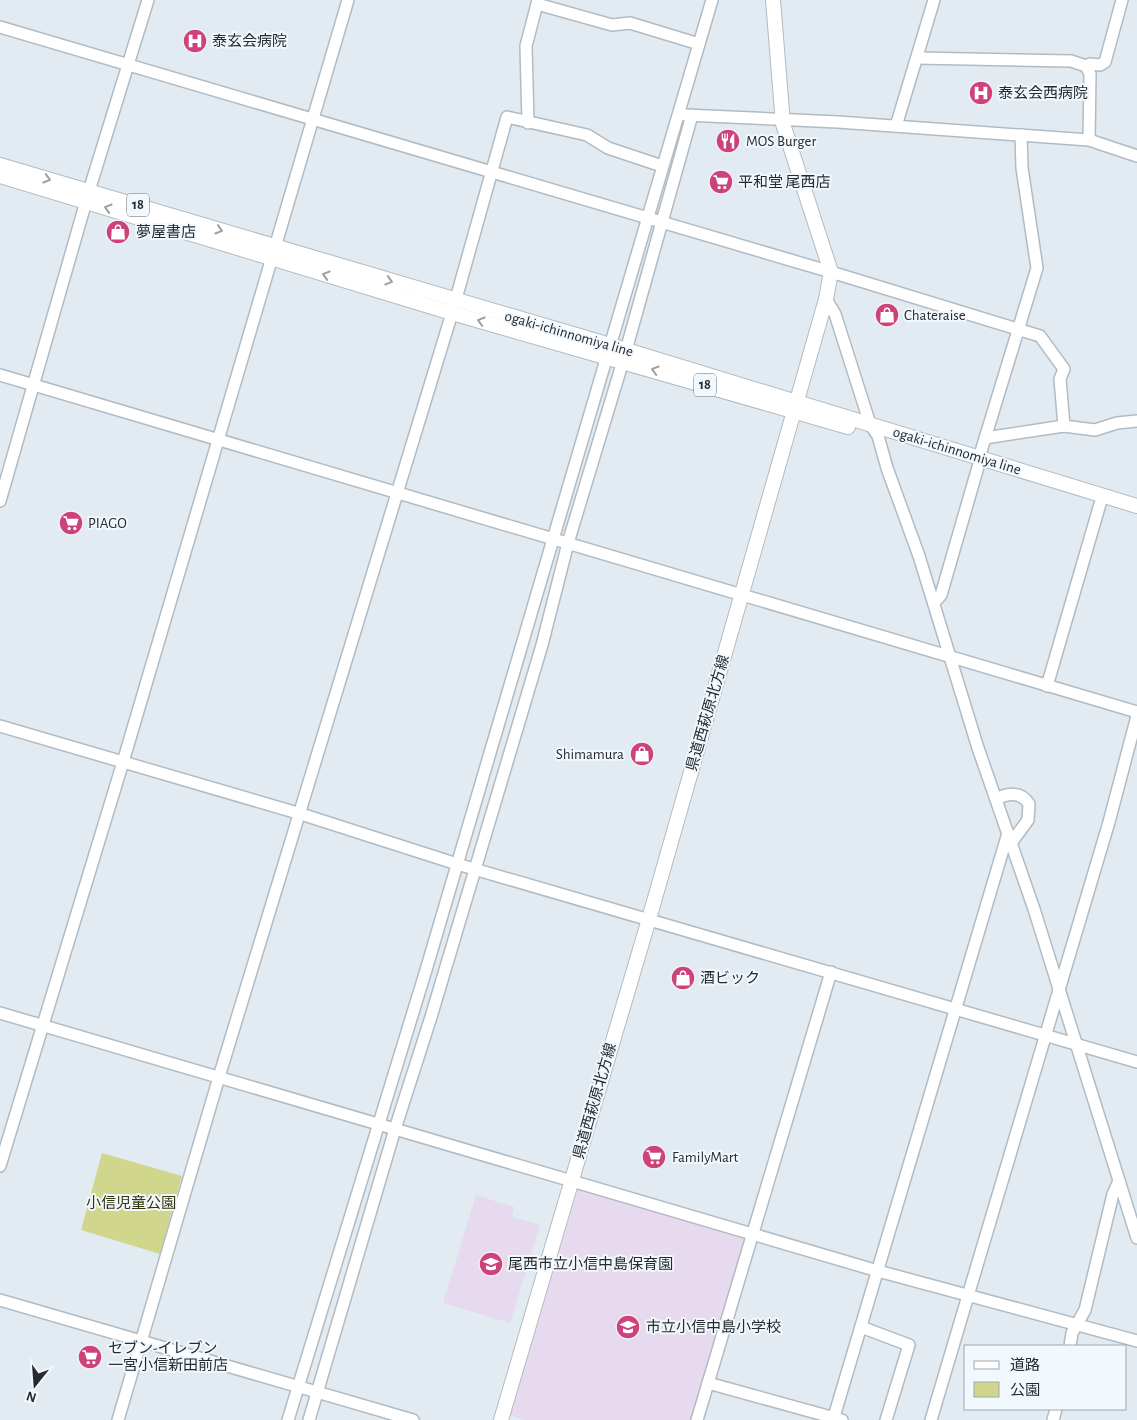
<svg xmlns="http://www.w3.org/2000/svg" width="1137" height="1420" font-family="'Alegreya Sans','Noto Sans JP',sans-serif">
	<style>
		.education { fill: #e7daee }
		.green { fill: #d0d78c }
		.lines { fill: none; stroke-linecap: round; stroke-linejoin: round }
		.minor-casing { stroke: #b2bbc2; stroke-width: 14 }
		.major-casing { stroke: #b2bbc2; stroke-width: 16 }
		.minor { stroke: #fff; stroke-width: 11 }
		.major { stroke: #fff; stroke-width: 14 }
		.oneway { stroke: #9ea0a1 }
		.labels { text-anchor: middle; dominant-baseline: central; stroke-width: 4; stroke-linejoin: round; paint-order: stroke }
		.shield { fill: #f1f8fe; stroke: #64686c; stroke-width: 1 }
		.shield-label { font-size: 14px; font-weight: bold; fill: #282b2e }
		.poi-label { font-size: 15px; fill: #282b2e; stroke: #f1f8fe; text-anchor: start }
		.street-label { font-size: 15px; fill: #282b2e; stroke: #f1f8fe }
		.park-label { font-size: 15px; fill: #33350d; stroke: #f1f8fe }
	</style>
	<rect width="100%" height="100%" fill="#e2eaf2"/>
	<!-- education -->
	<g class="education">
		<polygon points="578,1189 746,1238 691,1420 525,1420 510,1415"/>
		<polygon points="476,1195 514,1207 512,1217 540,1225 510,1323 443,1303"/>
	</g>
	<!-- green -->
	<polygon class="green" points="102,1153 182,1176 160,1254 81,1230"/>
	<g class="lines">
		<!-- minor casing -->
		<g class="minor-casing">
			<g id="minor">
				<polyline points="537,4 612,25 630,23 699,44"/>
				<polyline points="0,27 831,272 1040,336 1064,369 1060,379 1064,426"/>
				<polyline points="917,58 1071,61 1086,66 1090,74 1089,140"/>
				<polyline points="1086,66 1090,64 1100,65 1105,62 1122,0"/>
				<polyline points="685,115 838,122 1089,140 1137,156"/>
				<polyline points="528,123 526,46 538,0"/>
				<polyline points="896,126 934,0"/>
				<polyline points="826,299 835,314 870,424 878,436 887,468 919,556 978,748 1034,909 1137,1238"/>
				<polyline points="0,375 1137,712"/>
				<polyline points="985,438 1064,426 1095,430 1117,423 1137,421"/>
				<polyline points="979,458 1037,268 1022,168 1021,135"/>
				<polyline points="0,501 89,191 148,0"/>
				<polyline points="934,603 941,595 978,467"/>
				<polyline points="1047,686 1100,504"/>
				<polyline points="0,726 301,814 457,864 1137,1062"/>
				<path d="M996 799C1008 793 1021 791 1029 804L1028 820 1011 843"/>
				<polyline points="0,1013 878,1271 1137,1341"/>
				<polyline points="0,1166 123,762 348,0"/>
				<polyline points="0,1300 413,1420"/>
				<polyline points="861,1327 909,1345 886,1420"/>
				<polyline points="1070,1346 1072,1333 1085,1310 1113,1194 1119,1181"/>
				<polyline points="708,1383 842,1420"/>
				<polyline points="118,1420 219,1077 452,313 507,117 587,135 608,148 662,166"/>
				<polyline points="288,1420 426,970 712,0"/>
				<polyline points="309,1420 395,1129 431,1017 542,645 568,543 623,361 692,115"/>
				<polyline points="697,1420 831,972"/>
				<polyline points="833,1420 1008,833"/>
				<polyline points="931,1420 1109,822 1137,716"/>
				<polyline points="1053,1420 1056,1409"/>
			</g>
		</g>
		<!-- major casing -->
		<g class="major-casing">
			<g id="major">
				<polyline points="0,165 610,345 1137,506"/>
				<polyline points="0,176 452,313 848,427"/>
				<polyline points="501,1420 649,919 826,299 831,272 783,124 773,0"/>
			</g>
		</g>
		<!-- minor -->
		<use href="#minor" class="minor"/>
		<!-- major -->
		<use href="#major" class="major"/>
	</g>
	<!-- one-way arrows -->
	<defs><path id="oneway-chevron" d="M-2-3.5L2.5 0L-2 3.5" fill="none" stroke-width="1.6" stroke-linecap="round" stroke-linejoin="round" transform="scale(1.25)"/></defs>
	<g class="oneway">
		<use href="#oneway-chevron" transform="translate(47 179) rotate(16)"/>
		<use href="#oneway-chevron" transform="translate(108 208) rotate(-163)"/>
		<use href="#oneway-chevron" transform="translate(219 230) rotate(17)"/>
		<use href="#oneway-chevron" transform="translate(326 275) rotate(-163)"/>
		<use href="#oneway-chevron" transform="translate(389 281) rotate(17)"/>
		<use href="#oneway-chevron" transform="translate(481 321) rotate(-164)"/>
		<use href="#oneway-chevron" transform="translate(655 370) rotate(-164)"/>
	</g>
	<!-- icons -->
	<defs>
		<g id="hospital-disc" transform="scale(1.25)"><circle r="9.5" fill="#cd427a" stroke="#f1f8fe"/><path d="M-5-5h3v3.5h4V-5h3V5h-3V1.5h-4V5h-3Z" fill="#fff"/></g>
		<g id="restaurant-disc" transform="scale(1.25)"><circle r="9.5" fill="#cd427a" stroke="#f1f8fe"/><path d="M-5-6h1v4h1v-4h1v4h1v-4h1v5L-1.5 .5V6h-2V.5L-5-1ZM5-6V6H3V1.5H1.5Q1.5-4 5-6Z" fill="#fff"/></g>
		<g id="supermarket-disc" transform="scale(1.25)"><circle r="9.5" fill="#cd427a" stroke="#f1f8fe"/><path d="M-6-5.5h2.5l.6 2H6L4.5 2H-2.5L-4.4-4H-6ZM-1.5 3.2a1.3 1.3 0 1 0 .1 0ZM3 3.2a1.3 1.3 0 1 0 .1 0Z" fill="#fff"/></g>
		<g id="shop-disc" transform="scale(1.25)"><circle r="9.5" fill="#cd427a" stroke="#f1f8fe"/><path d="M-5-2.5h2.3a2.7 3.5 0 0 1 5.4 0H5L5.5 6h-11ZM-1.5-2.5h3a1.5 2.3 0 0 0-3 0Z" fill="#fff"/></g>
		<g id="school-disc" transform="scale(1.25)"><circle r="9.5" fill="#cd427a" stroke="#f1f8fe"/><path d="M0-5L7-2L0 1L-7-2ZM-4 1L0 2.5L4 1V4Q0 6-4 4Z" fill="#fff"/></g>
	</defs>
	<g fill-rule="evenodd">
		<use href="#hospital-disc" x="195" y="41"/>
		<use href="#hospital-disc" x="981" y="93"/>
		<use href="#restaurant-disc" x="728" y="141"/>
		<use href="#supermarket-disc" x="721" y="182"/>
		<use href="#shop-disc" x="118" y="232"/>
		<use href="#shop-disc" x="887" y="315"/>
		<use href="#supermarket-disc" x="71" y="523"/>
		<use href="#shop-disc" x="642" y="754"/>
		<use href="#shop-disc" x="683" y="978"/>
		<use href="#supermarket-disc" x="654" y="1157"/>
		<use href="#school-disc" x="491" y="1264"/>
		<use href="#school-disc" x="628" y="1327"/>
		<use href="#supermarket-disc" x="90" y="1357"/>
	</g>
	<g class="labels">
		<!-- shield labels -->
		<g class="shield">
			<rect x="127" y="193.5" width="22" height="23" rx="4"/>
			<rect x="694" y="373.5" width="22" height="23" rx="4"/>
		</g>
		<g class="shield-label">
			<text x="138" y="205">18</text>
			<text x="705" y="385">18</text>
		</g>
		<!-- poi labels -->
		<g class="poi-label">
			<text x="212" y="41">泰玄会病院</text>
			<text x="998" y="93">泰玄会西病院</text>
			<text x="746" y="141">MOS Burger</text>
			<text x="738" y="182">平和堂 尾西店</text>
			<text x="136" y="232">夢屋書店</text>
			<text x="904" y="315">Chateraise</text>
			<text x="88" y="523">PIAGO</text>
			<text x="624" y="754" text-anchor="end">Shimamura</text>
			<text x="700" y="978">酒ビック</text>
			<text x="672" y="1157">FamilyMart</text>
			<text x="508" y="1264">尾西市立小信中島保育園</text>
			<text x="646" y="1327">市立小信中島小学校</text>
			<text x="108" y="1348">セブン-イレブン<tspan x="108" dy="17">一宮小信新田前店</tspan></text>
		</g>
		<!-- street labels -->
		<g class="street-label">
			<text transform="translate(569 334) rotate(16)">ogaki-ichinnomiya line</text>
			<text transform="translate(957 451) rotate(17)">ogaki-ichinnomiya line</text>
			<text transform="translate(708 713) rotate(-74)">県道西萩原北方線</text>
			<text transform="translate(595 1101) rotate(-74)">県道西萩原北方線</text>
		</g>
		<!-- park labels -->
		<g class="park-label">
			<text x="131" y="1203">小信児童公園</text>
		</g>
	</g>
	<!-- legend -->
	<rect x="964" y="1345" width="162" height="65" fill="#f1f8fe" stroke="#a1a6ab"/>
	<rect x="974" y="1361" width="25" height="8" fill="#ffffff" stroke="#a1a6ab"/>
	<text x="1010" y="1370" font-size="15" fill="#282b2e">道路</text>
	<rect x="974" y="1382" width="25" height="15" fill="#d0d78c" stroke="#a1a6ab"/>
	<text x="1010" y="1395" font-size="15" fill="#282b2e">公園</text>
	<!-- north arrow -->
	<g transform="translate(35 1385) rotate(197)" stroke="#f1f8fe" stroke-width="4" paint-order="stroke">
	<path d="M0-4L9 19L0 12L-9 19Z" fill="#282b2e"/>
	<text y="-8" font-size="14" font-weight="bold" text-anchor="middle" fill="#282b2e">N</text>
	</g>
</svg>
